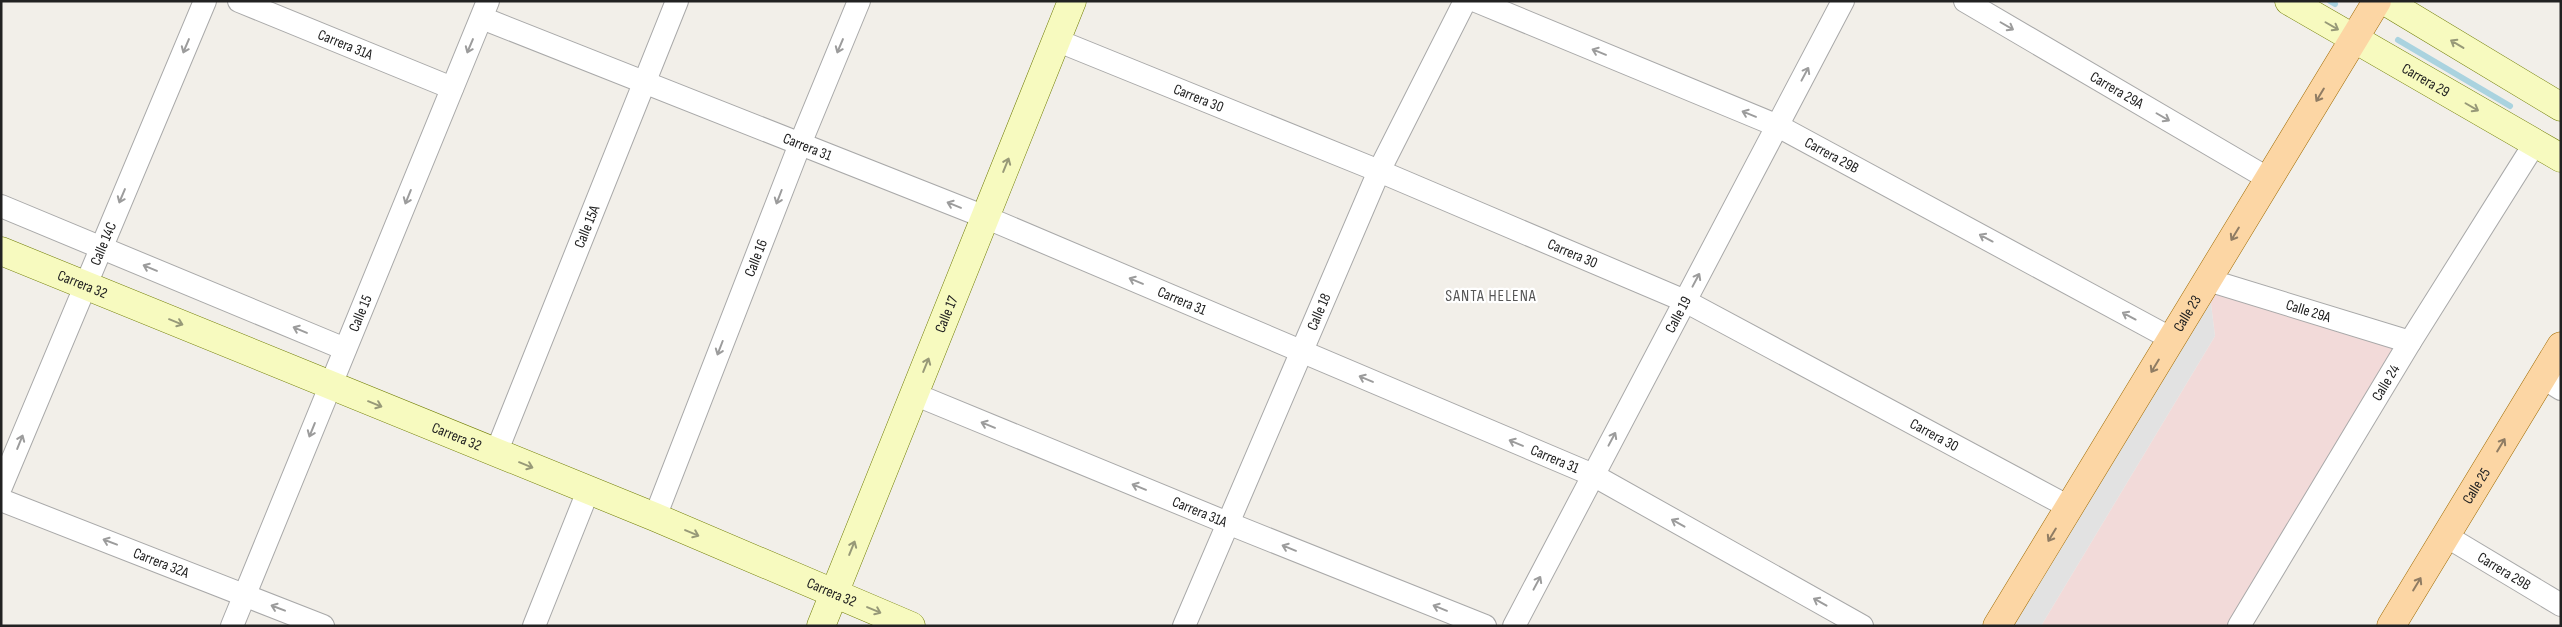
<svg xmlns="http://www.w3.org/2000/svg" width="2562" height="627" font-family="'Sofia Sans Condensed',sans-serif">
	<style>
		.commercial { fill: #f2dad9 }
		.parking { fill: #e2e2e2 }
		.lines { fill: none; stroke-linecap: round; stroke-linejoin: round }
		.stream { stroke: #aad3df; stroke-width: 6 }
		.street-casing { stroke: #a9a9a9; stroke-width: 24 }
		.secondary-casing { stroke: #707d05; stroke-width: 29 }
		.primary-casing { stroke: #a06b00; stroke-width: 29 }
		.street { stroke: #fff; stroke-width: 22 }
		.secondary { stroke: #f7fabf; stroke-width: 28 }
		.primary { stroke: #fcd6a4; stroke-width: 28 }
		.oneway { stroke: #9c9c9c }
		.oneway2 { stroke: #979978 }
		.oneway3 { stroke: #8f7c63 }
		.labels { text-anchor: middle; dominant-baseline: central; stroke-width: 4.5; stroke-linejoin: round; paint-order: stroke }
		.street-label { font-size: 15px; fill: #222; stroke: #fff }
		.neighbourhood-label { font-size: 16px; letter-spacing: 1px; fill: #555; stroke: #fff }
	</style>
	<rect width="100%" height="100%" fill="#f2efe9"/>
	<!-- commercial -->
	<polygon class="commercial" points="2208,280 2410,342 2239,626 2041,626 2215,336"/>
	<!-- parking -->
	<polygon class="parking" points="2208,280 2215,336 2041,626 1997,626"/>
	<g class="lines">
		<!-- stream -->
		<g class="stream">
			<polyline points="2330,1 2335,4"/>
			<polyline points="2398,40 2510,106"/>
		</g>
		<!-- street casing -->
		<g class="street-casing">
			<g id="street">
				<path id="s1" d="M239 1 452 88"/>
				<path id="s2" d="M1476 1 1778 126 2172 339"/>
				<path id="s3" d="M1965 1 2269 179"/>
				<path id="s4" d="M482 18 985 217 1593 475 1862 626"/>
				<path id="s5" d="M1056 40 1379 171 1685 301 2069 507"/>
				<polyline points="1,206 345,349"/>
				<path id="s6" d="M2208 280 2410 342"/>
				<polyline points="2542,377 2561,389"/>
				<path id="s7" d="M914 394 1230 524 1485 626"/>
				<path id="s8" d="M496 453 677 1"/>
				<path id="s9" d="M1 487 205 1"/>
				<path id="s10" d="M1 500 323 626"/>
				<path id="s11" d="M655 517 800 144 859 1"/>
				<path id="s12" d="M2446 536 2561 605"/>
				<path id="s13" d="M232 626 488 1"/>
				<polyline points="534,626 588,491"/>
				<path id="s14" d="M1184 626 1379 171 1465 1"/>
				<path id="s15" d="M1514 626 1843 1"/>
				<path id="s16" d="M2239 626 2410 342 2535 143"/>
			</g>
		</g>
		<!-- secondary casing -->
		<g class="secondary-casing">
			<g id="secondary">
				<path id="s17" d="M2289 1 2561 158"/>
				<polyline points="2385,1 2561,107"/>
				<path id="s18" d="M1 251 655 517 911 626"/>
				<path id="s19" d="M821 626 1072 1"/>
			</g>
		</g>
		<!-- primary casing -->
		<g class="primary-casing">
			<g id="primary">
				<path id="s20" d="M1997 626 2377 1"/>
				<path id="s21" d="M2391 626 2561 346"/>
			</g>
		</g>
		<!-- street -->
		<use href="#street" class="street"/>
		<!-- secondary -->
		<use href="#secondary" class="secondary"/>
		<!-- primary -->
		<use href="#primary" class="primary"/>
	</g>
	<!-- one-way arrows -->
	<defs><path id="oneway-shaft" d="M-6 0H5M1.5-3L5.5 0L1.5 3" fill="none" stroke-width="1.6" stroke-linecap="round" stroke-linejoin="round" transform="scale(1.25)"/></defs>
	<g class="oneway">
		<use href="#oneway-shaft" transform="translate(2007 26) rotate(30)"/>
		<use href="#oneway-shaft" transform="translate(186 46) rotate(113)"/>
		<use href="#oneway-shaft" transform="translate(470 46) rotate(113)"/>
		<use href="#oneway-shaft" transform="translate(840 46) rotate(113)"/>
		<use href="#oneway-shaft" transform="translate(1599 52) rotate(-158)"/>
		<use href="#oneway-shaft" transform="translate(1805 74) rotate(-62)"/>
		<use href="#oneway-shaft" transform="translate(1749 114) rotate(-158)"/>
		<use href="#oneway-shaft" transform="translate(2163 117) rotate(30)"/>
		<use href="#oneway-shaft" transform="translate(122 196) rotate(113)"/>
		<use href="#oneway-shaft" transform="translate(408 197) rotate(112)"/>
		<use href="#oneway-shaft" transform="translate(779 197) rotate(111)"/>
		<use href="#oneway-shaft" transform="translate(954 205) rotate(-158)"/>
		<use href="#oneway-shaft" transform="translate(1986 238) rotate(-152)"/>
		<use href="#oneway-shaft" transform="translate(150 268) rotate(-157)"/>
		<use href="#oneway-shaft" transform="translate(1696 280) rotate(-62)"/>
		<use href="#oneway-shaft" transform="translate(1136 281) rotate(-157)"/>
		<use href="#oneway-shaft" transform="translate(2129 316) rotate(-152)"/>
		<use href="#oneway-shaft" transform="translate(300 330) rotate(-157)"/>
		<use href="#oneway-shaft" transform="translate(720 348) rotate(111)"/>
		<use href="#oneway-shaft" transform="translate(1366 379) rotate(-157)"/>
		<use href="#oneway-shaft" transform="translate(988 425) rotate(-158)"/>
		<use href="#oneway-shaft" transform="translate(312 430) rotate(112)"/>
		<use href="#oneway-shaft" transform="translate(1612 439) rotate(-62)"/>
		<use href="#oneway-shaft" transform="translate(20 442) rotate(-68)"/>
		<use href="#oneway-shaft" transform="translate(1516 443) rotate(-157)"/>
		<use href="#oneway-shaft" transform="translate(1139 487) rotate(-158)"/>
		<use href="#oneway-shaft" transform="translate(1678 523) rotate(-151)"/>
		<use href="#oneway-shaft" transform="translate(110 542) rotate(-159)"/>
		<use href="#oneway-shaft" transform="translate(1289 548) rotate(-158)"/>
		<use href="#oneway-shaft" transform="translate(1537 583) rotate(-62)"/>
		<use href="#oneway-shaft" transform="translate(1820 602) rotate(-151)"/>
		<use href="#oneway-shaft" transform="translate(278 608) rotate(-159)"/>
		<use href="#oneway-shaft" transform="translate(1440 608) rotate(-158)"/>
	</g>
	<g class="oneway2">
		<use href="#oneway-shaft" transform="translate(2332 26) rotate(30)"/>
		<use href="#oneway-shaft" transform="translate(2457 44) rotate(-149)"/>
		<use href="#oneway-shaft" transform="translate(2472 107) rotate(30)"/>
		<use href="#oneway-shaft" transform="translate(1006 165) rotate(-68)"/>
		<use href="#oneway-shaft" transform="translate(176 322) rotate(22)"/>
		<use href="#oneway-shaft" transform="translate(926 365) rotate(-68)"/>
		<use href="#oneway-shaft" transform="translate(375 404) rotate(22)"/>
		<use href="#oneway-shaft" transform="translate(526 465) rotate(22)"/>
		<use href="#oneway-shaft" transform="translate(692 533) rotate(23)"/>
		<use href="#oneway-shaft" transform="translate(852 548) rotate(-68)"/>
		<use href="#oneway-shaft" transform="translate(874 610) rotate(23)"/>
	</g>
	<g class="oneway3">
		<use href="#oneway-shaft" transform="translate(2320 95) rotate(121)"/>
		<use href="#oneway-shaft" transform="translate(2235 234) rotate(121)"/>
		<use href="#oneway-shaft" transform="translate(2155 366) rotate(121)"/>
		<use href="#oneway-shaft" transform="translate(2501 445) rotate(-59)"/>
		<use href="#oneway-shaft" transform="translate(2052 535) rotate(121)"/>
		<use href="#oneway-shaft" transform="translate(2417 584) rotate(-59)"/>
	</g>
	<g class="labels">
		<!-- street labels -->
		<g class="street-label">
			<text stroke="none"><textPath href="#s1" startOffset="115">Carrera 31A</textPath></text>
			<text stroke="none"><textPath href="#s17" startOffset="158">Carrera 29</textPath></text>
			<text stroke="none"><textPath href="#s3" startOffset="176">Carrera 29A</textPath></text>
			<text stroke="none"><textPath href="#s5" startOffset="154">Carrera 30</textPath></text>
			<text stroke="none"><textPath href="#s4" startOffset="350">Carrera 31</textPath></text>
			<text stroke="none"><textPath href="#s2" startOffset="388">Carrera 29B</textPath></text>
			<text stroke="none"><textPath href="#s8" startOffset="244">Calle 15A</textPath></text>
			<text stroke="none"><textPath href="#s9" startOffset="264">Calle 14C</textPath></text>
			<text stroke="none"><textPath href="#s5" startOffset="559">Carrera 30</textPath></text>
			<text stroke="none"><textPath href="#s11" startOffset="278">Calle 16</textPath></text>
			<text stroke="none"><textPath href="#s18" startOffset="88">Carrera 32</textPath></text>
			<text stroke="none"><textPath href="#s4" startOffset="755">Carrera 31</textPath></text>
			<text stroke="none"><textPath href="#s14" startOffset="342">Calle 18</textPath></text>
			<text stroke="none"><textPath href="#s6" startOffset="105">Calle 29A</textPath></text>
			<text stroke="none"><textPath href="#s13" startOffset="338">Calle 15</textPath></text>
			<text stroke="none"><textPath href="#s15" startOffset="352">Calle 19</textPath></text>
			<text stroke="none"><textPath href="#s19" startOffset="336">Calle 17</textPath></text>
			<text stroke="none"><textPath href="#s20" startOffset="366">Calle 23</textPath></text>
			<text stroke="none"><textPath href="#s16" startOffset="284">Calle 24</textPath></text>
			<text stroke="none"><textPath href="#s5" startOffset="964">Carrera 30</textPath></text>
			<text stroke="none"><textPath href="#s18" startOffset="492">Carrera 32</textPath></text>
			<text stroke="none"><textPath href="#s4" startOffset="1160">Carrera 31</textPath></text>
			<text stroke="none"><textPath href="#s21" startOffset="164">Calle 25</textPath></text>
			<text stroke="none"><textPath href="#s7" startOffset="309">Carrera 31A</textPath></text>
			<text stroke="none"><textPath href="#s10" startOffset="172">Carrera 32A</textPath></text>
			<text stroke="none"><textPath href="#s12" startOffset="68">Carrera 29B</textPath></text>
			<text stroke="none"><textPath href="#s18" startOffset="898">Carrera 32</textPath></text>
		</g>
		<!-- neighbourhood labels -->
		<g class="neighbourhood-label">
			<text x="1491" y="296">SANTA HELENA</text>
		</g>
	</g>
	<!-- border -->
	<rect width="2562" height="627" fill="none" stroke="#222222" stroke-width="5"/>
</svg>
